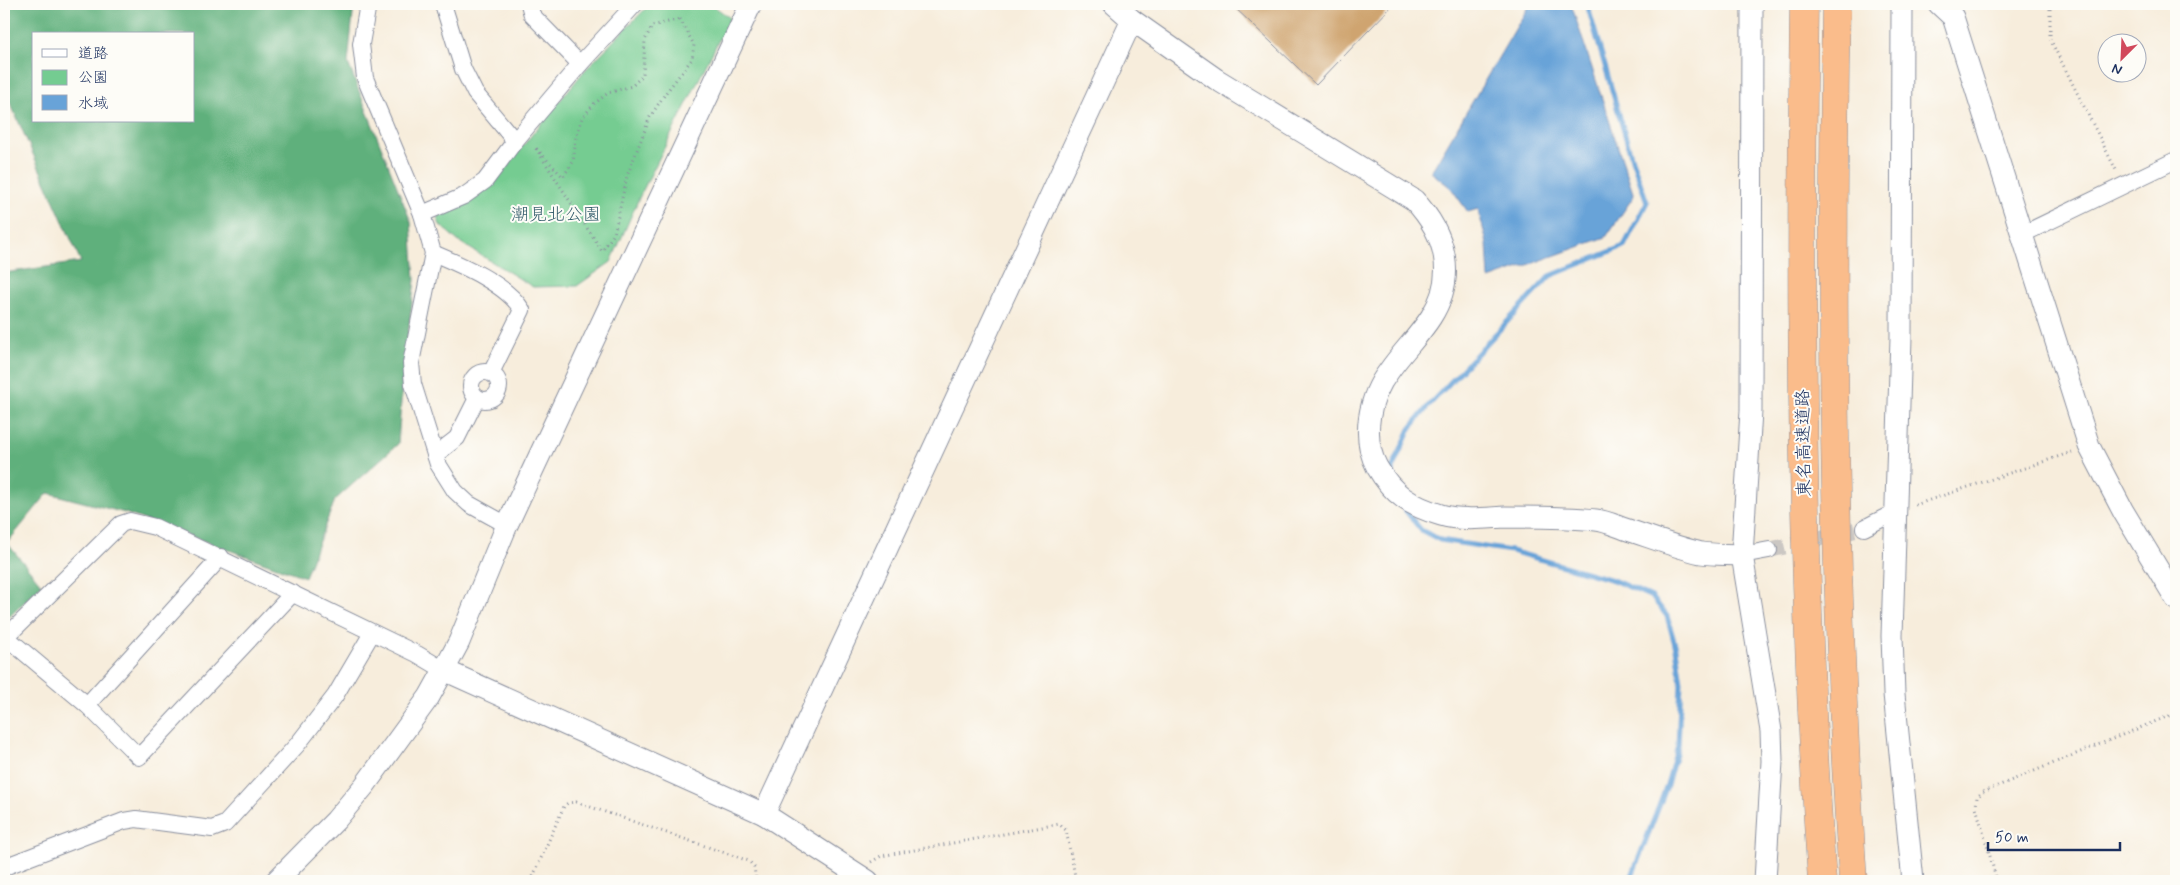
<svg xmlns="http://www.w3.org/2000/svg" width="2180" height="885" font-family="Mynerve,'Klee One',sans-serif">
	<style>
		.green { fill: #74cc91; stroke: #487e78 }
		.forest { fill: #5fb07b; stroke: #3d706c; fill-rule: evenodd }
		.water { fill: #68a3d8; stroke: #42699b }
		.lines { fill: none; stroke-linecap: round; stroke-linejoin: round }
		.stream { stroke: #68a3d8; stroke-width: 5 }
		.building { fill: #cfa470 }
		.minor-tunnel { stroke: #cbc7c3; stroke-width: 16; stroke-dasharray: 16 8; stroke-linecap: butt }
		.minor-casing { stroke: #898e9d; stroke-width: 18 }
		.tertiary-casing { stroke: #898e9d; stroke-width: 23 }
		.motorway-casing { stroke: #898e9d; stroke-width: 29 }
		.path { stroke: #898e9d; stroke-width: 3; stroke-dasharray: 1 4; stroke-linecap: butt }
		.minor { stroke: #fff; stroke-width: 16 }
		.tertiary { stroke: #fff; stroke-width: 21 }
		.motorway { stroke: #fabc8b; stroke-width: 28 }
		.labels { text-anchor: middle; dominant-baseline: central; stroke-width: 4; stroke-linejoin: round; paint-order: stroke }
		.park-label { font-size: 18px; fill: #365e6d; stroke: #fdfcf7 }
		.street-label { font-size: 18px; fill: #1b2f5e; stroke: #fdfcf7 }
	</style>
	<rect width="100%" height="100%" fill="#fdfcf7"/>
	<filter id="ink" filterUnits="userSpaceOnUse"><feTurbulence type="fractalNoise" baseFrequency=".02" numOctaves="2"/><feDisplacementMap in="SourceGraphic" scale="10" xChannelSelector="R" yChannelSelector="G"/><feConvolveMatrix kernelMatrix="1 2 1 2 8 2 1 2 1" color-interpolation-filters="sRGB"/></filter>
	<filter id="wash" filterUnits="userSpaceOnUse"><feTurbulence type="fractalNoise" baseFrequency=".0096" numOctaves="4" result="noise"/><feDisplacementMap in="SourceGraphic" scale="20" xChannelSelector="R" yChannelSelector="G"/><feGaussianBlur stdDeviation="1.12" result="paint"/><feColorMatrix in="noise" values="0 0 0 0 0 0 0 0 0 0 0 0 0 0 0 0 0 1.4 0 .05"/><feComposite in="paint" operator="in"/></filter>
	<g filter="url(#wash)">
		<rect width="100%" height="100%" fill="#f7eddc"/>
		<!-- green -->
		<polygon class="green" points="650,4 711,4 730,18 639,198 611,262 577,286 533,287 458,241 440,225 437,217 494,181 585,70"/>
		<!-- forest -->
		<path class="forest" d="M4 4H354L348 63 411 222 415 280 403 374 398 444 335 500 305 577 125 513 48 493 7 543 42 585 4 622V273L81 262 4 89ZM34 34H194V121H34Z"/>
		<!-- water -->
		<polygon class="water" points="1530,4 1571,4 1634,196 1606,237 1489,279 1487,243 1478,209 1468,212 1451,188 1431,172"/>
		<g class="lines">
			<!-- stream -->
			<g class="stream">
				<polyline points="1393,477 1392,469 1410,429 1429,405 1550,276 1624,246 1647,202 1632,159 1587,4"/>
				<polyline points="1405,510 1421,530 1440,540 1511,551 1613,580 1652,597 1667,616 1676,648 1681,682 1678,746 1666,788 1630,881"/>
			</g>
		</g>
		<g id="blocks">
			<!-- building -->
			<polygon class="building" points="1231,4 1394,4 1316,85"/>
		</g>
	</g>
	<g filter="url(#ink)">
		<use href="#blocks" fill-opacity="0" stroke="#898e9d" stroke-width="1"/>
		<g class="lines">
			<!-- minor-tunnel -->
			<polyline class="minor-tunnel" points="1769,550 1864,528"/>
			<!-- minor casing -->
			<g class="minor-casing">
				<g id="minor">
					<polyline points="368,4 361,44 365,78 422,214 433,253 411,363 413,384 438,464 455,491 469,504 507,525"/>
					<polyline points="443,4 463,69 475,93 515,141"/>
					<polyline points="529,4 532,15 580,64"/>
					<polyline points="422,214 464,196 485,181 515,141 580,64 635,4"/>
					<polyline points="2021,235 2176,160"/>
					<path d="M433 253C459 264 507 284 522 310L491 373"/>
					<circle cx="485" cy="386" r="14"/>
					<polyline points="435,455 457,438 477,398"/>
					<polyline points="1864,528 1897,511"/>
					<polyline points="1742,555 1769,550"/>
					<polyline points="6,637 87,705 139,757 293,593"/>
					<polyline points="4,639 121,524 130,521 155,527 417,654 444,670"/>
					<polyline points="87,705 221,557"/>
					<polyline points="4,867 124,821 136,819 212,829 225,824 297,745 335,696 372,633"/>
				</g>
			</g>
			<!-- tertiary casing -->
			<g class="tertiary-casing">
				<g id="tertiary">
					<path d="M1114 4 1132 20 1216 79 1414 200C1446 234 1457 276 1431 317 1419 336 1402 352 1389 371 1369 397 1361 437 1377 467 1393 495 1411 506 1441 515 1461 521 1485 518 1505 517 1536 517 1566 517 1596 520 1606 521 1616 526 1625 529 1650 537 1675 547 1701 553 1714 555 1729 554 1742 555"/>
					<polyline points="1752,4 1751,411 1742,555 1771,731 1772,761 1765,881"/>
					<polyline points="1902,4 1901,337 1892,636 1894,694 1913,881"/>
					<polyline points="1939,4 1953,17 2089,446 2123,511 2176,599"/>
					<polyline points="444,670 764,814 868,881"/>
					<polyline points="764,814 1132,20"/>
					<polyline points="276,881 336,820 365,785 429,697 444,670 459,642 507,525 751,4"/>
				</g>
			</g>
			<!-- motorway casing -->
			<g class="motorway-casing">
				<g id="motorway">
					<path d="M1804 4C1800 296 1801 589 1822 881"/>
					<path d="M1836 4C1831 296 1833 589 1853 881"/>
				</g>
			</g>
			<!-- path -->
			<g class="path">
				<polyline points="394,4 406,7 409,4"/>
				<polyline points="2050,4 2050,39 2117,172"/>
				<polygon points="680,19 694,45 692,59 665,94 650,117 627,176 614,234 602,251 535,147 563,177 573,162 576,138 582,118 594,104 608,93 632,86 643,75 645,40 652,26"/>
				<polyline points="1915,505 2072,452"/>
				<polyline points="871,862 881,856 1059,824 1066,830 1076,881"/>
				<polyline points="531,881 564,806 568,803 576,802 749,861 754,867 756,881"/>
				<polyline points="1997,881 1976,807 1977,797 1983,792 2176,713"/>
			</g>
			<!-- minor -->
			<use href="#minor" class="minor"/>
			<!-- tertiary -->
			<use href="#tertiary" class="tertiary"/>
			<!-- motorway -->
			<use href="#motorway" class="motorway"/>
		</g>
	</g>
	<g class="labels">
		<!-- park labels -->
		<g class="park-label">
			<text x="556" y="215">潮見北公園</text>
		</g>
		<!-- street labels -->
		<g class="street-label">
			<text transform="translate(1804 443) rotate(-91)">東名高速道路</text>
		</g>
	</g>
	<!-- margin -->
	<rect width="2180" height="885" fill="none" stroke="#fdfcf7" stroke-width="20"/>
	<!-- legend -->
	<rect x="32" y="32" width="162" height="90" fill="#fdfcf7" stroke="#a3aaba"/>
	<rect x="42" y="49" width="25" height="8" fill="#ffffff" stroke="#a3aaba"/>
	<text x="78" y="58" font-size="15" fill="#1b2f5e">道路</text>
	<rect x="42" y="70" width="25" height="15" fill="#74cc91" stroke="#a3aaba"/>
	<text x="78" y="82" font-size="15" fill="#1b2f5e">公園</text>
	<rect x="42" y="95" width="25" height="15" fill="#68a3d8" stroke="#a3aaba"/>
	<text x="78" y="108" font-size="15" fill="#1b2f5e">水域</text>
	<!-- north arrow -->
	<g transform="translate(2122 58) rotate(204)"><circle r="24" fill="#fdfcf7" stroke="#a3aaba"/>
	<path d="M0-4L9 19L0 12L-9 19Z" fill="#d1495b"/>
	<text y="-8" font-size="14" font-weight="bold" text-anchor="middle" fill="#1b2f5e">N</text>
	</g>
	<!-- scale -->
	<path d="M1988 842v8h132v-8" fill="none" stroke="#1b2f5e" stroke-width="2.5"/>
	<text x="1995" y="842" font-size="15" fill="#1b2f5e" stroke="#fdfcf7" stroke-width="4" paint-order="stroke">50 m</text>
</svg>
